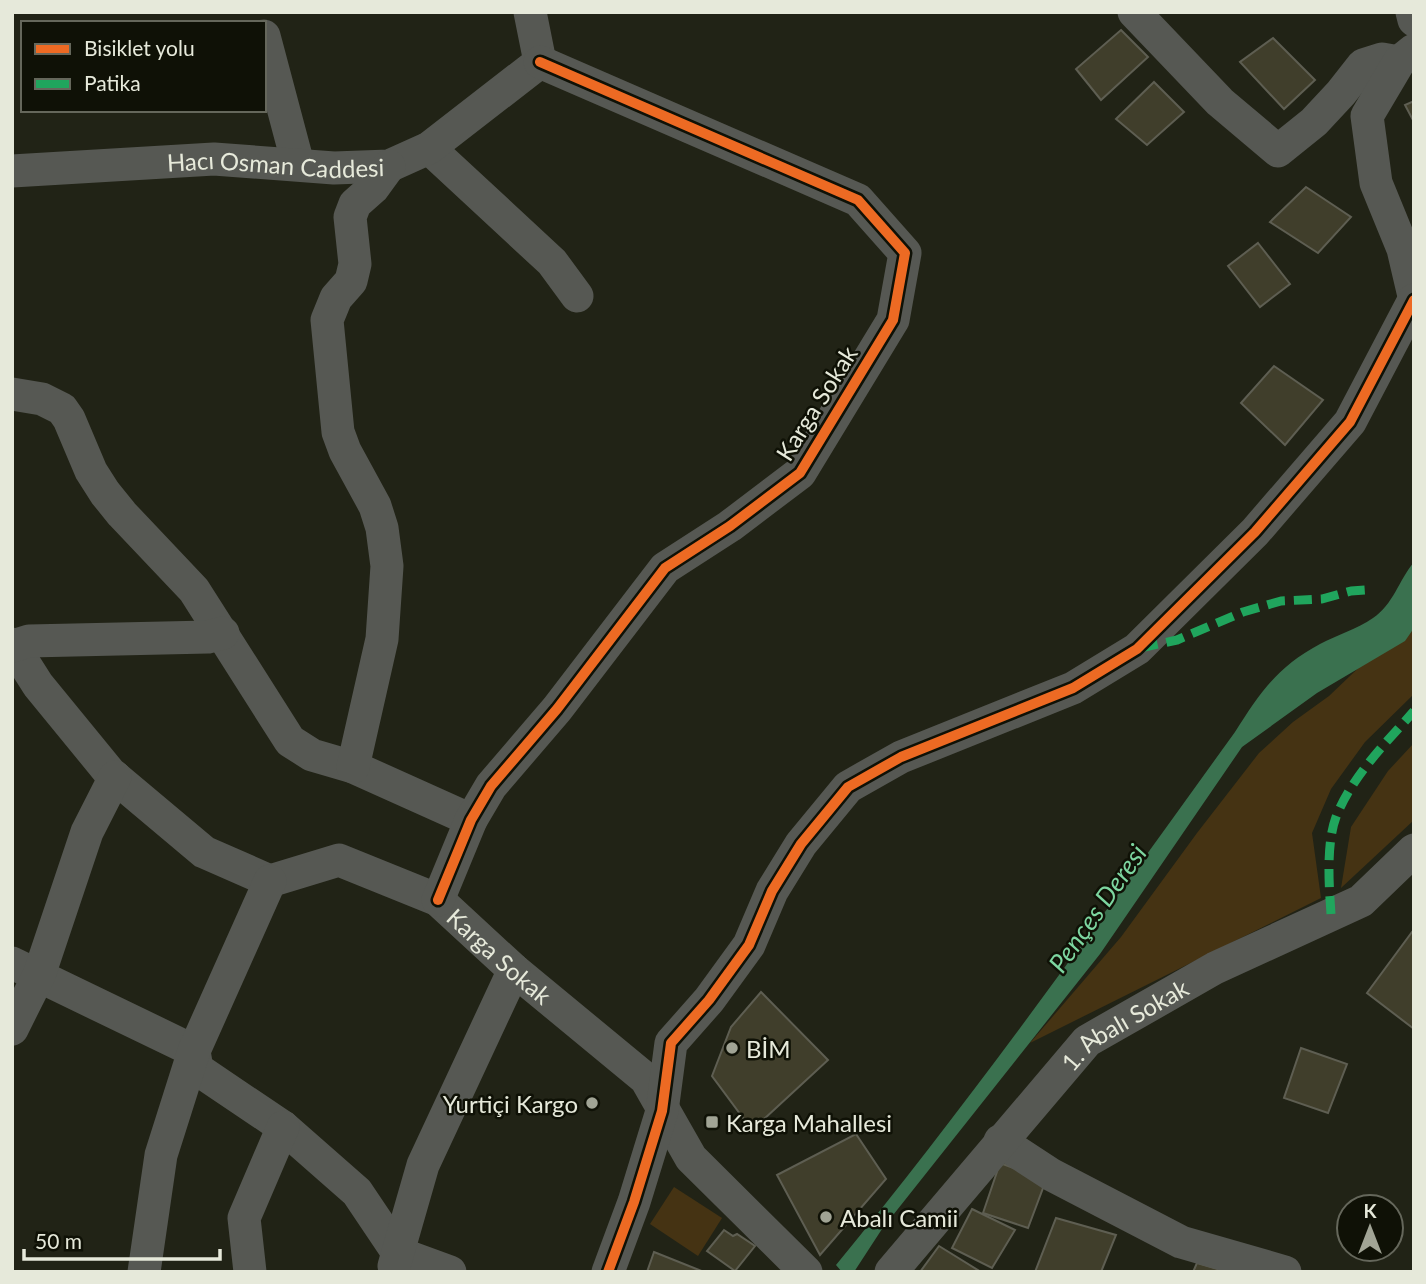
<svg xmlns="http://www.w3.org/2000/svg" width="1426" height="1284" font-family="Lato,sans-serif">
	<style>
		.green { fill: #453313 }
		.water { fill: #3a714f }
		.building { fill: #403e2b; stroke: #5e5e52; stroke-width: 2 }
		.lines { fill: none; stroke-linecap: round; stroke-linejoin: round }
		.minor { stroke: #565853; stroke-width: 33 }
		.quiet { stroke: #20a55d; stroke-width: 9; stroke-dasharray: 18 9; stroke-linecap: butt }
		.cycleway-casing { stroke: #0f1106; stroke-width: 15 }
		.cycleway { stroke: #ed6a23; stroke-width: 10 }
		.poi-dot { fill: #a1a495; stroke: #0f1106; stroke-width: 2.5 }
		.labels { text-anchor: middle; dominant-baseline: central; stroke-width: 5; stroke-linejoin: round; paint-order: stroke }
		.street-label { font-size: 24px; fill: #e6e9da; stroke: #0f1106 }
		.poi-label { font-size: 24px; fill: #e6e9da; stroke: #0f1106; text-anchor: start }
		.water-label { font-size: 26px; font-style: italic; fill: #7dd6a0; stroke: #0f1106 }
	</style>
	<rect width="100%" height="100%" fill="#212316"/>
	<!-- green -->
	<g class="green">
		<polygon points="1414,615 1414,694 1365,742 1331,789 1312,833 1321,898 1030,1043 1121,937 1197,833 1259,753 1293,722 1329,696"/>
		<polygon points="1414,743 1414,820 1341,888 1351,827 1388,771"/>
		<polygon points="674,1187 722,1218 698,1256 650,1224"/>
	</g>
	<!-- water -->
	<path class="water" d="M1414 562V628L1405 641 1317 693 1242 747 1100 954 882 1229 854 1272H842L836 1265C977 1093 1105 912 1235 732 1260 693 1277 667 1320 644 1337 635 1357 629 1373 618 1393 605 1399 580 1414 562Z"/>
	<!-- building -->
	<g class="building">
		<polygon points="1121,30 1148,57 1101,100 1076,69"/>
		<polygon points="1273,38 1315,80 1284,109 1240,62"/>
		<polygon points="1154,82 1184,112 1147,145 1116,119"/>
		<polygon points="1414,101 1414,122 1405,105"/>
		<polygon points="1306,187 1351,217 1318,253 1270,222"/>
		<polygon points="1258,243 1290,284 1260,307 1228,266"/>
		<polygon points="1274,366 1323,400 1285,445 1241,403"/>
		<polygon points="1412,932 1414,933 1414,1029 1367,993"/>
		<polygon points="761,992 828,1060 752,1130 712,1076 731,1027"/>
		<polygon points="1301,1048 1347,1064 1328,1113 1284,1098"/>
		<polygon points="856,1134 886,1179 820,1255 777,1175"/>
		<polygon points="1000,1163 1046,1180 1028,1228 983,1213"/>
		<polygon points="972,1209 1015,1230 992,1268 952,1248"/>
		<polygon points="1056,1218 1116,1235 1101,1272 1035,1272"/>
		<polygon points="724,1230 733,1236 737,1234 755,1246 735,1271 707,1251"/>
		<polygon points="939,1246 981,1272 920,1272"/>
		<polygon points="654,1252 704,1272 647,1272"/>
		<polygon points="1197,1263 1228,1272 1193,1272"/>
	</g>
	<g class="lines">
		<!-- minor -->
		<g class="minor">
			<polyline points="1134,12 1220,102 1278,151 1314,122 1341,93 1363,65 1382,59 1399,62"/>
			<polyline points="1412,12 1414,20"/>
			<polyline points="264,36 298,164"/>
			<polyline points="1414,50 1399,62 1367,116 1376,183 1403,249 1414,296"/>
			<polyline points="429,148 552,262 577,296"/>
			<path id="s1" d="M12 171 214 159 334 168 389 166 429 148 540 62 530 12"/>
			<polyline points="12,394 42,399 62,409 69,419 91,471 105,493 122,514 194,590 290,741 312,755 353,767 471,820"/>
			<polyline points="12,644 38,685 110,773 204,852 270,881"/>
			<polyline points="13,646 29,641 208,637 223,633"/>
			<polyline points="353,767 382,639 387,566 382,528 375,506 345,451 338,432 327,320 336,298 351,281 355,264 350,217 355,204 373,188 389,166"/>
			<path id="s2" d="M270 881 339 860 438 900 514 970 646 1079 691 1158 806 1272"/>
			<polyline points="438,900 471,820 491,786 557,709 665,568 730,526 800,473 893,320 905,253 858,200 540,62"/>
			<polyline points="12,963 194,1051 197,1069 283,1127 357,1192 398,1253 450,1272"/>
			<polyline points="12,1029 39,975 87,832 115,777"/>
			<polyline points="1000,1141 1052,1175 1181,1242 1285,1272"/>
			<polyline points="394,1266 423,1165 514,970"/>
			<polyline points="144,1272 161,1155 194,1051 270,881"/>
			<polyline points="250,1272 244,1218 283,1127"/>
			<polyline points="608,1272 634,1202 662,1111 671,1043 709,1000 749,945 772,891 801,844 848,787 901,757 1073,688 1137,649 1255,532 1350,422 1414,300"/>
			<path id="s3" d="M891 1272 1087 1041 1215 968 1361 901 1414 850"/>
		</g>
		<!-- quiet -->
		<g class="quiet">
			<polyline points="1140,648 1177,640 1243,612 1281,601 1322,599 1351,591 1366,590"/>
			<path d="M1331 914C1329 885 1326 844 1336 817 1352 776 1386 743 1414 711"/>
		</g>
		<!-- cycleway casing -->
		<g class="cycleway-casing">
			<g id="cycleway">
				<polyline points="438,900 471,820 491,786 557,709 665,568 730,526 800,473 893,320 905,253 858,200 540,62"/>
				<polyline points="608,1272 634,1202 662,1111 671,1043 709,1000 749,945 772,891 801,844 848,787 901,757 1073,688 1137,649 1255,532 1350,422 1414,300"/>
			</g>
		</g>
		<!-- cycleway -->
		<use href="#cycleway" class="cycleway"/>
	</g>
	<!-- markers -->
	<g class="poi-dot">
		<circle cx="732" cy="1048" r="7"/>
		<circle cx="592" cy="1103" r="7"/>
		<rect x="705" y="1115" width="14" height="14" rx="3.5"/>
		<circle cx="826" cy="1217" r="7"/>
	</g>
	<g class="labels">
		<!-- street labels -->
		<g class="street-label">
			<text stroke="none"><textPath href="#s1" startOffset="264">Hacı Osman Caddesi</textPath></text>
			<text transform="translate(816 403) rotate(-58)">Karga Sokak</text>
			<text stroke="none"><textPath href="#s2" startOffset="262">Karga Sokak</textPath></text>
			<text stroke="none"><textPath href="#s3" startOffset="343">1. Abalı Sokak</textPath></text>
		</g>
		<!-- poi labels -->
		<g class="poi-label">
			<text x="746" y="1048">BİM</text>
			<text x="578" y="1103" text-anchor="end">Yurtiçi Kargo</text>
			<text x="726" y="1122">Karga Mahallesi</text>
			<text x="840" y="1217">Abalı Camii</text>
		</g>
		<!-- water labels -->
		<g class="water-label">
			<text transform="translate(1097 908) rotate(-55)">Pençes Deresi</text>
		</g>
	</g>
	<!-- border -->
	<rect width="1426" height="1284" fill="none" stroke="#e6e9da" stroke-width="28"/>
	<!-- legend -->
	<rect x="21" y="21" width="245" height="91" fill="#0f1106" stroke="#65675b" stroke-width="2"/>
	<rect x="35" y="44" width="35" height="10" fill="#ed6a23" stroke="#65675b" stroke-width="2"/>
	<text x="84" y="56" font-size="21" fill="#e6e9da">Bisiklet yolu</text>
	<rect x="35" y="79" width="35" height="10" fill="#20a55d" stroke="#65675b" stroke-width="2"/>
	<text x="84" y="91" font-size="21" fill="#e6e9da">Patika</text>
	<!-- north arrow -->
	<g transform="translate(1370 1228)"><circle r="33" fill="#0f1106" stroke="#65675b" stroke-width="2"/>
	<path d="M0-5L12 26L0 18L-12 26Z" fill="#a1a495"/>
	<text y="-10" font-size="19" font-weight="bold" text-anchor="middle" fill="#e6e9da">K</text>
	</g>
	<!-- scale -->
	<path d="M24 1249v10h196v-10" fill="none" stroke="#e6e9da" stroke-width="3.5"/>
	<text x="35" y="1249" font-size="21" fill="#e6e9da" stroke="#0f1106" stroke-width="5" paint-order="stroke">50 m</text>
</svg>
